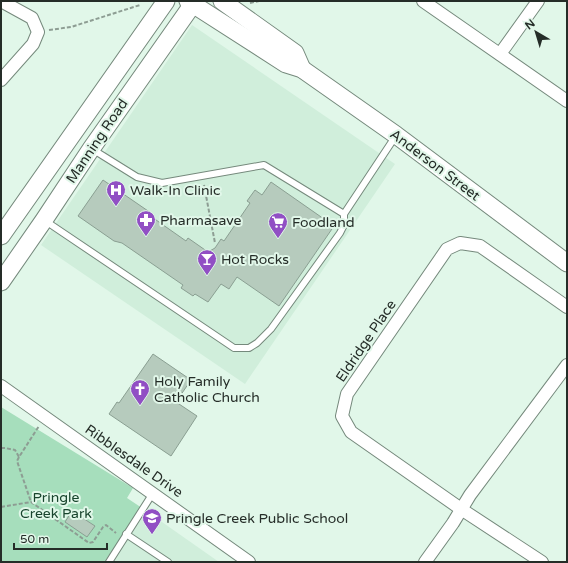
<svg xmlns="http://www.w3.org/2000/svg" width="568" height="563" font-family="'Varela Round',sans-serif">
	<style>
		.built { fill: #d0eedb }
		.green { fill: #a6debc }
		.building { fill: #b6cbbd; stroke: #8a9f92 }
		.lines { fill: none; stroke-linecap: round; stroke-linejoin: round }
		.lane-casing { stroke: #75897c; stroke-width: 8 }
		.street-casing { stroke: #75897c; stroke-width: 14 }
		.secondary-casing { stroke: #75897c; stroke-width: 19 }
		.path { stroke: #8d9d93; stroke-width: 2; stroke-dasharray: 4 2; stroke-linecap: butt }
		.lane { stroke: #fff; stroke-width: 6 }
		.street { stroke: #fff; stroke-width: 12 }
		.secondary { stroke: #fff; stroke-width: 17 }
		.labels { text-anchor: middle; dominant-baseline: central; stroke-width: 4; stroke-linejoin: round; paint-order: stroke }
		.street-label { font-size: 14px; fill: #252d28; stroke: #e1f7e9 }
		.poi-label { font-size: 14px; fill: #252d28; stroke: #e1f7e9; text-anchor: start }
		.park-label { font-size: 14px; fill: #18442d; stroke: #e1f7e9 }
	</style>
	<rect width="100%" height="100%" fill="#e1f7e9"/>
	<!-- built -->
	<g class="built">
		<polygon points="192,25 395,164 245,384 41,245"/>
		<polygon points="142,508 219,562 104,562"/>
	</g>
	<!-- green -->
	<polygon class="green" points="1,407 133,488 127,498 142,508 104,562 1,562"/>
	<!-- building -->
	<g class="building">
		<polygon points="103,180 151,213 149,215 186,241 188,238 208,252 215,248 221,239 224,241 250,203 247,201 255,190 262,195 271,182 334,226 279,306 237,277 229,289 221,284 208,302 195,294 193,296 181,288 183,285 122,243 114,241 78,216"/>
		<polygon points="153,354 191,380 176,402 197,416 171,456 109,414 117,402 119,403"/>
		<polygon points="72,511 95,526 87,537 65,522"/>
	</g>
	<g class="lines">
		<!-- lane casing -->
		<g class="lane-casing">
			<g id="lane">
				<polyline points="92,149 137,177 162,183 264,165 344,214 395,137"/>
				<polyline points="44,220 234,348 249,348 257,343 271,329 340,233 344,225 344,214"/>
				<polyline points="126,534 168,562"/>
				<polyline points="109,562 153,493"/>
			</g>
		</g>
		<!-- street casing -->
		<g class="street-casing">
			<g id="street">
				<polyline points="1,1 32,18 38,32 33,44 1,80"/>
				<polyline points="423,1 567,101"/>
				<polyline points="500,54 538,1"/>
				<polyline points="1,386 249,562"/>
				<polyline points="425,562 453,523 470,495 567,365"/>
				<polyline points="542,562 461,509 351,432 342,416 347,394 447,249 460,243 480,246 567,307"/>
			</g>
		</g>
		<!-- secondary casing -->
		<g class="secondary-casing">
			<g id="secondary">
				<polyline points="188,1 286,64 302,69 396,135 567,263"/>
				<polyline points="222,1 295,53 302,69"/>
				<polyline points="1,236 166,1"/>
				<polyline points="1,282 44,220 91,149 195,1"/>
			</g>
		</g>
		<!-- path -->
		<g class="path">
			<polyline points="250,3 259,1"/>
			<polyline points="49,30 71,27 140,5"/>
			<polyline points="204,185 215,243"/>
			<polyline points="1,448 5,448 15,450 19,457 39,426"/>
			<polyline points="19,457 17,461 31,502"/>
			<polyline points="1,507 31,502 89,543 93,542 103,527 106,525 116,533"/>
		</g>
		<!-- lane -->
		<use href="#lane" class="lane"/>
		<!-- street -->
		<use href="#street" class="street"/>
		<!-- secondary -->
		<use href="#secondary" class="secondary"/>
	</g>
	<!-- icons -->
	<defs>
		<g id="hospital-pin" transform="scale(1)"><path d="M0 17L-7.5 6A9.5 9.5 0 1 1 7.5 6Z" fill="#914fc4" stroke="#e1f7e9"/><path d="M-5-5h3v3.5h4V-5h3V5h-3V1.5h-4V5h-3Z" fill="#fff"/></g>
		<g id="pharmacy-pin" transform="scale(1)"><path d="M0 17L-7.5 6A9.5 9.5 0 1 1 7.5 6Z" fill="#914fc4" stroke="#e1f7e9"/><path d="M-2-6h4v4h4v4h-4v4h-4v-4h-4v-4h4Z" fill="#fff"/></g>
		<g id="supermarket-pin" transform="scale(1)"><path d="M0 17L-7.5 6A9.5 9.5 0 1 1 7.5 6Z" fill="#914fc4" stroke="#e1f7e9"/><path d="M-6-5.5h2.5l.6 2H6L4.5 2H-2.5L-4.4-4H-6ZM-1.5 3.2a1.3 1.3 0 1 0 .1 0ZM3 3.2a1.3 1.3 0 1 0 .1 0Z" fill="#fff"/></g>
		<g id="bar-pin" transform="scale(1)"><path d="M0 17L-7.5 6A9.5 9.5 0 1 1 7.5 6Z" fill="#914fc4" stroke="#e1f7e9"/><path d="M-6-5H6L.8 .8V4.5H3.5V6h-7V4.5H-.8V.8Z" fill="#fff"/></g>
		<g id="church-pin" transform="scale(1)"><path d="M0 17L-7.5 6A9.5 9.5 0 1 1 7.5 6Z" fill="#914fc4" stroke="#e1f7e9"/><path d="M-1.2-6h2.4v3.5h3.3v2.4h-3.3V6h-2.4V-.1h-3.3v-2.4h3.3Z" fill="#fff"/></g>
		<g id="school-pin" transform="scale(1)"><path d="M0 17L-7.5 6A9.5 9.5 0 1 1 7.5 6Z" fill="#914fc4" stroke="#e1f7e9"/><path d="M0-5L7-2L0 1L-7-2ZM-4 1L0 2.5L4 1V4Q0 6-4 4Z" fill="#fff"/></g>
	</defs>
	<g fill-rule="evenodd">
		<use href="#hospital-pin" x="116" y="190"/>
		<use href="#pharmacy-pin" x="146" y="220"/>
		<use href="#supermarket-pin" x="278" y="222"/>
		<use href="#bar-pin" x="207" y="259"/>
		<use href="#church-pin" x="140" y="389"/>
		<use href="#school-pin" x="152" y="518"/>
	</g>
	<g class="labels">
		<!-- street labels -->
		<g class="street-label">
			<text transform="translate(97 141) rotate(-56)">Manning Road</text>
			<text transform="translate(435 165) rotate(37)">Anderson Street</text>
			<text transform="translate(366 341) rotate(-56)">Eldridge Place</text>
			<text transform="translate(134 461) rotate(35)">Ribblesdale Drive</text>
		</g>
		<!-- poi labels -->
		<g class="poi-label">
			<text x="130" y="190">Walk-In Clinic</text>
			<text x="160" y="220">Pharmasave</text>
			<text x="292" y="222">Foodland</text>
			<text x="221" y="259">Hot Rocks</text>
			<text x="154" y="381">Holy Family<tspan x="154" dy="16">Catholic Church</tspan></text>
			<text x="166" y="518">Pringle Creek Public School</text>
		</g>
		<!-- park labels -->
		<g class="park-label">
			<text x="56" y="497">Pringle<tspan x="56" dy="16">Creek Park</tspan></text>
		</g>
	</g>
	<!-- border -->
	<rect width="568" height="563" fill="none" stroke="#252d28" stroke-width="4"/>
	<!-- north arrow -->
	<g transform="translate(536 32) rotate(322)" stroke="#e1f7e9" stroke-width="3" paint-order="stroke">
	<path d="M0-3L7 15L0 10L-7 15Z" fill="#252d28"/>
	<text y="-6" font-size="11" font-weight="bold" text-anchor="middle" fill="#252d28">N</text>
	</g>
	<!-- scale -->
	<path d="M14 543v6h93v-6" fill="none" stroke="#252d28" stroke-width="2"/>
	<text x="20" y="543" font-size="12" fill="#252d28" stroke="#e1f7e9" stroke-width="3" paint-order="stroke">50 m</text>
</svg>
